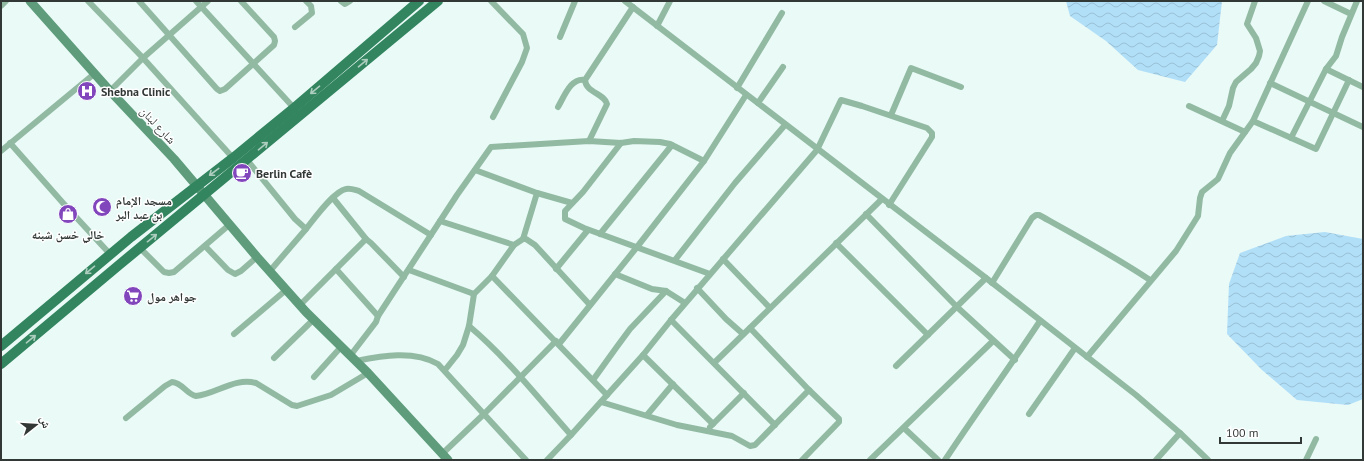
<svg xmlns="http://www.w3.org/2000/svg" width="1364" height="461" font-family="'PT Sans','Noto Naskh Arabic',sans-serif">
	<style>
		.water { fill: url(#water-waves) }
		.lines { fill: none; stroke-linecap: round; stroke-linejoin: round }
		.street { stroke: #92baa3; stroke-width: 6 }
		.secondary { stroke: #5e9c7b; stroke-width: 9 }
		.primary { stroke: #32855f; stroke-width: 10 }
		.oneway { stroke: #adcebf }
		.labels { text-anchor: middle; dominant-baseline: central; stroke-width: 3; stroke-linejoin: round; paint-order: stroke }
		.poi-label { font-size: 12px; font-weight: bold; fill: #313836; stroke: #fff; text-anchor: start }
		.street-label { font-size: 12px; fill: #313836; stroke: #fff }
	</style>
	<defs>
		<pattern id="water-waves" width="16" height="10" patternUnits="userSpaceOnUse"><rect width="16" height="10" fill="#b1dff8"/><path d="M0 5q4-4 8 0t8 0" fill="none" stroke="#99c0d5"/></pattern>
	</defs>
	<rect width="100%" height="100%" fill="#e9faf7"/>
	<!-- water -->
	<g class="water">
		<polygon points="1066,1 1222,1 1217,45 1185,82 1138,70 1106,41 1070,16"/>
		<polygon points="1325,232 1363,239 1363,399 1348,405 1297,400 1262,370 1227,334 1229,284 1240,253 1286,236"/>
	</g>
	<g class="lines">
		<!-- street -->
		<g class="street">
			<polyline points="88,1 143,58 233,158"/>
			<polyline points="139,1 217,89 220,91 225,89 274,45 275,41 274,37 241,1"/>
			<polyline points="196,1 294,108"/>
			<polyline points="341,1 345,4 350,1"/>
			<polyline points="491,1 523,34 527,48 522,62 493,117"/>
			<polyline points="625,1 986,278 1136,395 1180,433 1208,460"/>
			<polyline points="1324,1 1351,14"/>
			<polyline points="1,6 6,1"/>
			<polyline points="657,26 670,1"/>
			<polyline points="295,27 312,13 311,6 306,1"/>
			<polyline points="560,37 575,1"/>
			<polyline points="1326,69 1363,87"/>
			<polyline points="1270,83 1363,127"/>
			<polyline points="737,88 782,13"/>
			<polyline points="110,91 143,58 208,1"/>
			<polyline points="758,103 783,67"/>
			<polyline points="1189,106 1245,132"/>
			<path d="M558 107C564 97 571 77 585 80"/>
			<polyline points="891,115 911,68 961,87"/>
			<polyline points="1222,121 1229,106 1233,88 1236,82 1251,69 1256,63 1259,56 1260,51 1256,38 1247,24 1255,1"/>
			<polyline points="1253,121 1316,149 1349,80"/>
			<polyline points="1291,138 1326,69 1336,56 1342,37 1357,1"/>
			<path d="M589 141 607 104C604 93 586 93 585 80L633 7"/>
			<polyline points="10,143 63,203 110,254"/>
			<polyline points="621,143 583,192 565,211 565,219 584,228 710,274"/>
			<polyline points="1,151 94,74"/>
			<path d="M247 160 295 219 306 229C314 219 334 191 346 189 351 188 355 190 359 191L431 235"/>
			<polyline points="475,170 537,193 572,203"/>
			<polyline points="333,198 366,239"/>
			<polyline points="866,214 957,307 1015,360"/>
			<polyline points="440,221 514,245"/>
			<polyline points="600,234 672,145"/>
			<polyline points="523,239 526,239 535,245 590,305"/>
			<polyline points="836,243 928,335"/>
			<polyline points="205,246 228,270 235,274 241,271 257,257"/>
			<polyline points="140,248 164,272 169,273 174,272 229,225"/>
			<polyline points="723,259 770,308"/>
			<polyline points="675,260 735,183 785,125"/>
			<polyline points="336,269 378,316"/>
			<polyline points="556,269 588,230"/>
			<polyline points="409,270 474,294"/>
			<polyline points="269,272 306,229"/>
			<polyline points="615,274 652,289 666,291 685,303"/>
			<polyline points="492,276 607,395"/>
			<path d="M992 283 1032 218 1036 215H1039C1077 236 1114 256 1150 280"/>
			<polyline points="697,288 726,319 743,334"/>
			<polyline points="300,305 366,239 371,243 404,277"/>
			<polyline points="671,320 775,425"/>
			<path d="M469 326C507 358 538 398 571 435"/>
			<polyline points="750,328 809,390 839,419 839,422 802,460"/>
			<polyline points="234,334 286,290"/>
			<polyline points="559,344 637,247 704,161 746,95"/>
			<polyline points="643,355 713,424"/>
			<polyline points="350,356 376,322 378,316 457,195 491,147 589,141 621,143 634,141 660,142 670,144 704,161"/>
			<polyline points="1087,357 1176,251 1193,224 1198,216 1200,198 1202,192 1218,179 1230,153 1253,121 1308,1"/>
			<polyline points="274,358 313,320"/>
			<path d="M356 361C382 356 413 350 438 364L526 460"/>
			<polyline points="714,363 882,199"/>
			<polyline points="896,366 986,278"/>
			<polyline points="445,370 457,355 463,345 469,326 474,294 492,276 514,245 523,239 537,193"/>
			<polyline points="314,377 341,347"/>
			<polyline points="593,380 616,348 630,329 666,291"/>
			<polyline points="601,402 677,425 732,436 750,446 755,445 809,390"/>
			<polyline points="1029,414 1075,348"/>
			<polyline points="647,415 673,384"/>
			<path d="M126 418 165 386 172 382C183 383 186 394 196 396 216 394 235 377 256 383L292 405 297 406 331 395 368 373"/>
			<polyline points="710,427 744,393"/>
			<polyline points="904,428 938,460"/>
			<polyline points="442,454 484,414 556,341"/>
			<polyline points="547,460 571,435 643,355 671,320 817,150 841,100 862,106 927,128 932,133 932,137 889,205"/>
			<polyline points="870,460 993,341"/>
			<path d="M945 460C976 413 1009 368 1040 321"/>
			<polyline points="1156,460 1180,433"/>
			<polyline points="1306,460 1316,439"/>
		</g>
		<!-- secondary -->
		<polyline class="secondary" points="30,1 110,91 174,159 257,257 306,312 368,373 448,460"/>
		<!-- primary -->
		<g class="primary">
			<polyline points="1,346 131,237 233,158 294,108 419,1"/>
			<polyline points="1,364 119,265 438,1"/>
		</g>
	</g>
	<!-- one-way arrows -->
	<defs><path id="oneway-shaft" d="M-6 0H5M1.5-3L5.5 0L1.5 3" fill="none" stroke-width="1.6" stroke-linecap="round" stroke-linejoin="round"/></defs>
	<g class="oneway">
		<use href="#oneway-shaft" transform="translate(363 63) rotate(-40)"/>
		<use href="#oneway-shaft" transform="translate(315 90) rotate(140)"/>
		<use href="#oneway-shaft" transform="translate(263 146) rotate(-40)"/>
		<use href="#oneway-shaft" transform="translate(214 172) rotate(143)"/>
		<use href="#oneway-shaft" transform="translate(152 238) rotate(-39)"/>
		<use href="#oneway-shaft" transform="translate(90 270) rotate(140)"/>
		<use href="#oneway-shaft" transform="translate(31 339) rotate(-40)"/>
	</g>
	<!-- icons -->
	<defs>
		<g id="hospital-disc" transform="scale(1)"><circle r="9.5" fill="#8146bc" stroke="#fff"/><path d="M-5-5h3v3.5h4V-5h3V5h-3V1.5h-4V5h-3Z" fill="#fff"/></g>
		<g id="cafe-disc" transform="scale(1)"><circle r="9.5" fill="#8146bc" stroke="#fff"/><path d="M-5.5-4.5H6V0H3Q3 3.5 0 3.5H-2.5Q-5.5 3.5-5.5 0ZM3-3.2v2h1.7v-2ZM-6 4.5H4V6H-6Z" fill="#fff"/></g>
		<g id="mosque-disc" transform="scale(1)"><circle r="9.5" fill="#8146bc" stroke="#fff"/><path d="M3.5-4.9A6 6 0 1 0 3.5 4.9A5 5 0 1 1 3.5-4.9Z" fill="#fff"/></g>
		<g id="shop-disc" transform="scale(1)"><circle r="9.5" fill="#8146bc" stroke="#fff"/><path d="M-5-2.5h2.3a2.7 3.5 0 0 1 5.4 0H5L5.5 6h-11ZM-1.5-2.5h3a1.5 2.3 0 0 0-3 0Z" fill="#fff"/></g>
		<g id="supermarket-disc" transform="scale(1)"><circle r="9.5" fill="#8146bc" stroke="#fff"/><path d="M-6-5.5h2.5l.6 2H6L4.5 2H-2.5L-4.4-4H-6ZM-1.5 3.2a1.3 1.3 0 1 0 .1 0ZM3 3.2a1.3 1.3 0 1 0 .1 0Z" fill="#fff"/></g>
	</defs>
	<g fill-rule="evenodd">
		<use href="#hospital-disc" x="87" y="91"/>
		<use href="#cafe-disc" x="242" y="173"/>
		<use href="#mosque-disc" x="102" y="207"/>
		<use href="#shop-disc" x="68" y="214"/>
		<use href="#supermarket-disc" x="133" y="296"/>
	</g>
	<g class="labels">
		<!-- poi labels -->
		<g class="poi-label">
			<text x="101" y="91">Shebna Clinic</text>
			<text x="256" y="173">Berlin Cafè</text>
			<text x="116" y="200">مسجد الإمام<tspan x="116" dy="14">بن عبد البر</tspan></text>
			<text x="68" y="234" text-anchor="middle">خالي خسن شبنه</text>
			<text x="147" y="296">جواهر مول</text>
		</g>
		<!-- street labels -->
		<g class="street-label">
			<text transform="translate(158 125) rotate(47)">شارع لبنان</text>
		</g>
	</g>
	<!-- border -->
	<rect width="1364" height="461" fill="none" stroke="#313836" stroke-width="4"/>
	<!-- north arrow -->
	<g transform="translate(36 425) rotate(73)" stroke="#ffffff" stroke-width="3" paint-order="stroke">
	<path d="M0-3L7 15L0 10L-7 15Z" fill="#313836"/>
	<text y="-6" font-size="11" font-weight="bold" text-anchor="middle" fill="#313836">ش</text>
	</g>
	<!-- scale -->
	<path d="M1220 437v6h81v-6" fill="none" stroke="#313836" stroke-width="2"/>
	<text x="1226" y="437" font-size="12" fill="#313836" stroke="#ffffff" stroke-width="3" paint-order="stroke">100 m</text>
</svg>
